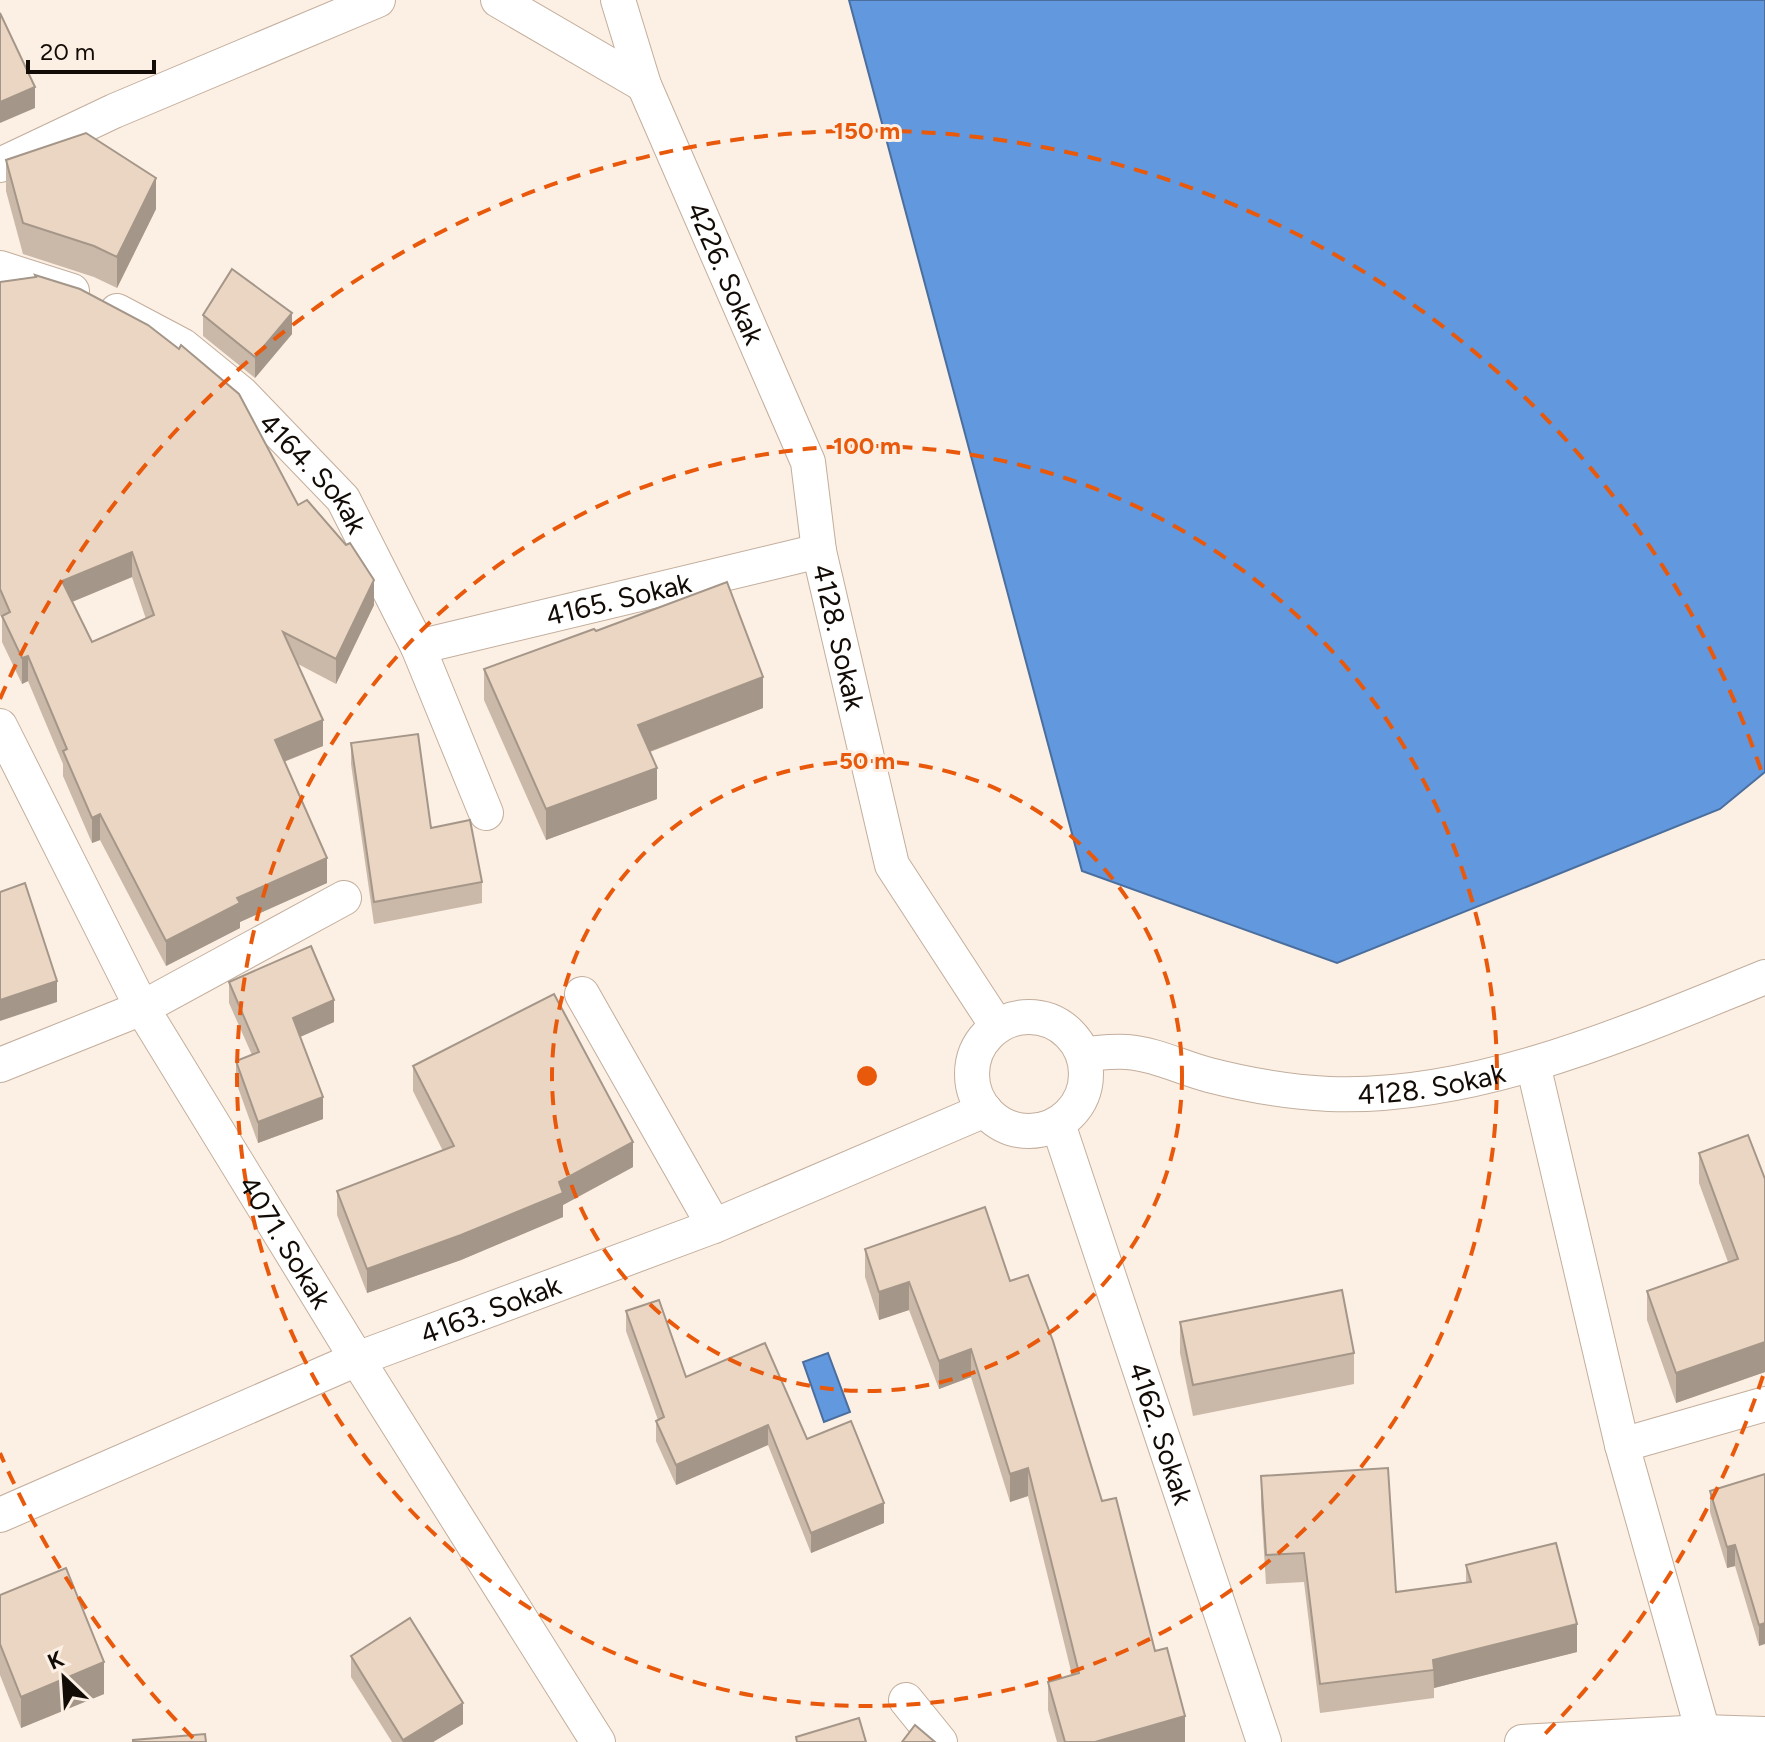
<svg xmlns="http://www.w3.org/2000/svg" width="1765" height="1742" font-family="Figtree,sans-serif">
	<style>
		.water { fill: #6298de; stroke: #4a6e9d; stroke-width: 2 }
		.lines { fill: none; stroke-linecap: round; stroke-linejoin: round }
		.street-casing { stroke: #c3ae9c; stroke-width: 36 }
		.street { stroke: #fff; stroke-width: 34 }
		.wall { fill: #cab8a8; fill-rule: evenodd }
		.shaded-wall { fill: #a49688 }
		.building { fill: #ebd6c3; stroke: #a49688; stroke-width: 2; fill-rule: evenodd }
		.ring { fill: none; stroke: #e8590c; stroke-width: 4; stroke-dasharray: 14 10 }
		.labels { text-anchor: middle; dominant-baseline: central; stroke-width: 6; stroke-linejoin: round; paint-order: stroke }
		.street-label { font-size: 28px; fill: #120b06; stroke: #fcefe4 }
		.centre { fill: #e8590c; stroke: #fcefe4; stroke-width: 4 }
		.ring-label { font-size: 24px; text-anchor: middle; font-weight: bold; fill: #e8590c; stroke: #fcefe4; stroke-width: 6; stroke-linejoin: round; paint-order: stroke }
	</style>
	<rect width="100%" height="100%" fill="#fcefe4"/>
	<!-- water -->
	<g class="water">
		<polygon points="849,0 1765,0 1765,772 1720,809 1337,963 1082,871"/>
		<polygon points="828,1353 850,1412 824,1422 803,1362"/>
	</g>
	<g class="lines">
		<!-- street casing -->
		<g class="street-casing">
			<g id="street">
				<polyline points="498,0 644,85"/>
				<path id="s1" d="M618 0 644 85 808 462 819 551 892 865 997 1026"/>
				<polyline points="0,165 114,111 378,0"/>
				<polyline points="0,268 72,291"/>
				<path id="s2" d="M117 311 183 346 242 394 343 499 418 647 486 813"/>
				<path id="s3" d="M418 647 819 551"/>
				<path id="s4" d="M0 726 142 1008 357 1359 598 1742"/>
				<polyline points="582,994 714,1226"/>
				<circle cx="1029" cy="1074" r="57"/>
				<path id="s5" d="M1085 1054C1099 1053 1113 1051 1127 1052 1155 1054 1182 1068 1209 1075 1248 1085 1288 1092 1329 1094 1476 1100 1631 1031 1765 977"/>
				<polyline points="1533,1064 1622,1445 1703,1732"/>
				<polyline points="0,1065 142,1008 344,898"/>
				<path id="s6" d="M1058 1124 1264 1742"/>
				<polyline points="1622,1445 1765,1404"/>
				<path id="s7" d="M0 1515 357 1359 714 1226 985 1110"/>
				<polyline points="906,1700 940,1742"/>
				<polyline points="1522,1742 1703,1732 1765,1734"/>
			</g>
		</g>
		<!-- street -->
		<use href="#street" class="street"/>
	</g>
	<!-- wall -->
	<g class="wall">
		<polygon points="6,160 156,209 117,288 94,277 23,254 6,191"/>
		<path d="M0 282 298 505 374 605 336 684 298 664 323 746 284 762 327 883 240 922V928L166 966 100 840 92 843 63 776V764L28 681 22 684 2 642V618L0 615ZM132 577 146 619 92 642 72 602Z"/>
		<polygon points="203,315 292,334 255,378 203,336"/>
		<polygon points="596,631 763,708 650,752 657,799 546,840 484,700 484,669"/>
		<polygon points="351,743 482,882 482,903 374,924 351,764"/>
		<polygon points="229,982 334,1022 300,1037 323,1119 258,1143 236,1082 236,1061 252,1055 229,1003"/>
		<polygon points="413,1066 633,1167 563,1205 563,1217 461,1260 367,1293 337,1215 337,1191 443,1151 413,1091"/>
		<polygon points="1748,1135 1765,1372 1676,1403 1647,1320 1647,1291 1728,1262 1699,1183 1699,1153"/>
		<polygon points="865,1249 1010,1281 1102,1501 1185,1742 1057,1742 1048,1710 1048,1682 1072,1675 1028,1496 1010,1502 971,1377 939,1389 909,1310 879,1320 865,1277"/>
		<polygon points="626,1311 686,1377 807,1439 884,1523 811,1553 768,1445 676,1485 656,1441 656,1421 658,1420 626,1331"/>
		<polygon points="1180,1322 1354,1353 1354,1384 1193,1416 1180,1353"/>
		<polygon points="1765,1474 1759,1646 1735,1566 1727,1568 1710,1512 1710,1491"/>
		<polygon points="1261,1476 1396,1592 1466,1583 1466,1565 1577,1652 1434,1688 1434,1698 1320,1713 1304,1582 1266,1584 1261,1504"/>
		<polygon points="0,1595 104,1694 21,1728 0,1675"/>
		<polygon points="351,1656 463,1724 433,1742 392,1742 351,1677"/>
	</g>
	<!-- shaded-wall -->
	<g class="shaded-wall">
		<polygon points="35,87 35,108 0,123 0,102"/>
		<polygon points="156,178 156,209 117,288 117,257"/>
		<polygon points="292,313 292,334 255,378 255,357"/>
		<polygon points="132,552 132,577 62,606 62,581"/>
		<polygon points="374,580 374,605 336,684 336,659"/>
		<polygon points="28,656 28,681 22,684 22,658"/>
		<polygon points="763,677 763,708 638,756 638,725"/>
		<polygon points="323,720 323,746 275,765 275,740"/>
		<polygon points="657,768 657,799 546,840 546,809"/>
		<polygon points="100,814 100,840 92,843 92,818"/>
		<polygon points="327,858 327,883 240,922 240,928 166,966 166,941 237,898"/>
		<polygon points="57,981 57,1002 0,1021 0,1000"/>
		<polygon points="334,1000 334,1022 293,1040 293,1018"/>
		<polygon points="323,1097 323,1119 258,1143 258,1122"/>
		<polygon points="633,1142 633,1167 563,1205 563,1217 461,1260 367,1293 367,1269 559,1182"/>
		<polygon points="909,1282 909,1310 879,1320 879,1292"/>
		<polygon points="1765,1342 1765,1372 1676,1403 1676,1373"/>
		<polygon points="971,1349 971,1377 939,1389 939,1361"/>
		<polygon points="768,1425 768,1445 676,1485 676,1465"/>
		<polygon points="1028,1468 1028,1496 1010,1502 1010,1474"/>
		<polygon points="884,1503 884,1523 811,1553 811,1533"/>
		<polygon points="1735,1545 1735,1566 1727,1568 1727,1547"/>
		<polygon points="1765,1623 1765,1644 1759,1646 1759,1625"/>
		<polygon points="1577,1624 1577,1652 1434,1688 1433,1660"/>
		<polygon points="104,1662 104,1694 21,1728 21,1697"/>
		<polygon points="463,1703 463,1724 433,1742 403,1742 403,1740"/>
		<polygon points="1185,1716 1185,1742 1095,1742"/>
	</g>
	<!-- building -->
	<g class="building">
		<polygon points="0,13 35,87 0,102"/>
		<polygon points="86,133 156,178 117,257 94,246 23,223 6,160"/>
		<polygon points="232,269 292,313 255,357 203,315"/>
		<path d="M35 275 80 289 148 325 179 349 181 345 239 394 298 505 307 500 346 545 350 543 374 580 336 659 283 632 323 720 275 740 327 858 237 898 240 903 166 941 100 814 92 818 63 751 67 749 28 656 22 658 2 616 10 612 0 589V282L36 277ZM132 552 154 615 92 642 62 581Z"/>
		<polygon points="727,582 763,677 638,725 657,768 546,809 484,669 594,629 596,631"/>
		<polygon points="418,734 431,828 470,820 482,882 374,902 351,743"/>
		<polygon points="25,883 57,981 0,1000 0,892"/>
		<polygon points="311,946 334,1000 293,1018 323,1097 258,1122 236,1061 259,1052 229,982"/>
		<polygon points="554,994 633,1142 559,1182 563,1193 461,1235 367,1269 337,1191 454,1146 413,1066"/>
		<polygon points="1748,1135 1765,1179 1765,1342 1676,1373 1647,1291 1738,1259 1699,1153"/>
		<polygon points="985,1207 1010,1281 1028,1275 1053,1341 1102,1501 1116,1498 1155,1651 1167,1648 1185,1716 1095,1742 1065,1742 1048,1682 1079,1673 1028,1468 1010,1474 971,1349 939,1361 909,1282 879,1292 865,1249"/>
		<polygon points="1342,1290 1354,1353 1193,1385 1180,1322"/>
		<polygon points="659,1300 686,1377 765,1343 807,1439 851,1421 884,1503 811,1533 768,1425 676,1465 656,1421 664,1417 626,1311"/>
		<polygon points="1388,1468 1396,1592 1471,1582 1466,1565 1556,1543 1577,1624 1433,1660 1434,1670 1320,1684 1304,1553 1266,1555 1261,1476"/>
		<polygon points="1765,1474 1765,1623 1759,1625 1735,1545 1727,1547 1710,1491"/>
		<polygon points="66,1568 104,1662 21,1697 0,1644 0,1595"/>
		<polygon points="410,1618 463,1703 403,1740 351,1656"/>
		<polygon points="859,1718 866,1742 797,1742 796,1737"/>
		<polygon points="915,1725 935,1742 902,1742"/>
		<polygon points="205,1734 206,1742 133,1742 133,1740"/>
	</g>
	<!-- distance rings -->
	<g class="ring">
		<circle cx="867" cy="1076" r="315"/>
		<circle cx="867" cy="1076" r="630"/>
		<path d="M1763 1376A945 945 0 0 1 1541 1738M193 1738A945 945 0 0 1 0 1453M0 699A945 945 0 0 1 1763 776"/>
	</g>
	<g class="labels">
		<!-- street labels -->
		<g class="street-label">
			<text stroke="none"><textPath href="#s1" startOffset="294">4226. Sokak</textPath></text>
			<text stroke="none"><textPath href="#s2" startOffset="258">4164. Sokak</textPath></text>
			<text stroke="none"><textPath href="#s3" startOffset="206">4165. Sokak</textPath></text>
			<text stroke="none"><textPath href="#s1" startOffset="678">4128. Sokak</textPath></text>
			<text stroke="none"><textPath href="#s5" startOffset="352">4128. Sokak</textPath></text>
			<text stroke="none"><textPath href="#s4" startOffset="590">4071. Sokak</textPath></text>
			<text stroke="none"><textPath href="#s7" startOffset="532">4163. Sokak</textPath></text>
			<text stroke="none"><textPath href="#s6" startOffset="326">4162. Sokak</textPath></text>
		</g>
	</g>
	<circle cx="867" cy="1076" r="12" class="centre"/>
	<g class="ring-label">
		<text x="867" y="139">150 m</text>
		<text x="867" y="454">100 m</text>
		<text x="867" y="769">50 m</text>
	</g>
	<!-- north arrow -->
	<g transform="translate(64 1678) rotate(335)" stroke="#fcefe4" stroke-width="6" paint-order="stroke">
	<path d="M0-6L14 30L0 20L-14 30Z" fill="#120b06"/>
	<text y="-12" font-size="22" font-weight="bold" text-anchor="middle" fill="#120b06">K</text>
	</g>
	<!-- scale -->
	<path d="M28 60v12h126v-12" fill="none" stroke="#120b06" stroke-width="4"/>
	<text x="40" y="60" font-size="24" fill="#120b06" stroke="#fcefe4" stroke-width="6" paint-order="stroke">20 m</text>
</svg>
